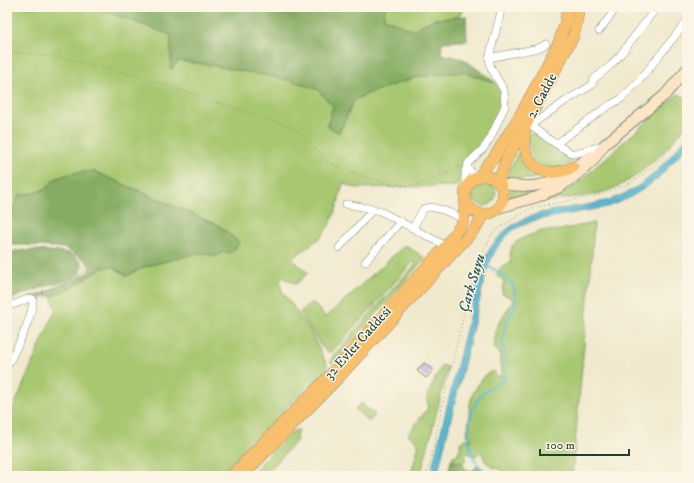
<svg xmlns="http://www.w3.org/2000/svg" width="694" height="483" font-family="'IM FELL DW Pica',serif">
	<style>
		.green { fill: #a7c76f; stroke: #638252 }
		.forest { fill: #85ac62; stroke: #52744b }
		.water { fill: #57bad5; stroke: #3b7c84 }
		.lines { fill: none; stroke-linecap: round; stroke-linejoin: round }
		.stream { stroke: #57bad5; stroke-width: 2 }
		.building { fill: #c3a4d6 }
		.minor-casing { stroke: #889380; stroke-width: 8 }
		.secondary-casing { stroke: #889380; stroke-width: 12 }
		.primary-casing { stroke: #889380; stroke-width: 12 }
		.path { stroke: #889380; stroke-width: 1; stroke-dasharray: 1 3; stroke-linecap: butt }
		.minor { stroke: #fff; stroke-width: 7 }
		.secondary { stroke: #fce5c4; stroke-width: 10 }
		.primary { stroke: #f8bf6c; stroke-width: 11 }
		.labels { text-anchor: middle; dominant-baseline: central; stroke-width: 3; stroke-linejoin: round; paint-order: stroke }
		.street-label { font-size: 14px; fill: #1f3d34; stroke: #fcf5e5 }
		.water-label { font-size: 15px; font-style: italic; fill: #2d5c5c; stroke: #fcf5e5 }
	</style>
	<rect width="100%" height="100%" fill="#fcf5e5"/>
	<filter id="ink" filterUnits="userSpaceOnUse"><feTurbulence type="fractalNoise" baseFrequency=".025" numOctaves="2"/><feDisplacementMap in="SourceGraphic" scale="8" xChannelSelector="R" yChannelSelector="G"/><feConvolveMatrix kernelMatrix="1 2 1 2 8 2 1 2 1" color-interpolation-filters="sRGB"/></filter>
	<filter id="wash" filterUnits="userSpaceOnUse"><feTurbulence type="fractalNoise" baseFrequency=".012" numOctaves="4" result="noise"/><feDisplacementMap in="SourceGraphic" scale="16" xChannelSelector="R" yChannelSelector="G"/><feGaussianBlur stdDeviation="0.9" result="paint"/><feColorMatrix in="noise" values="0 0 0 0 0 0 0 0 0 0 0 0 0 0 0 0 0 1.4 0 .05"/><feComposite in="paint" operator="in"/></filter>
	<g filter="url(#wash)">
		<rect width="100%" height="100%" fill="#f0e9cd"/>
		<!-- green -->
		<g class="green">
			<path d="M7 7H93L171 35V69L177 61 204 64 289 80 317 89 333 106 339 133 354 100 372 92 417 77 463 72 496 83 500 94 501 103V113L485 141 468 160 460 174 459 186 355 188 343 183 336 210 330 224 321 237 292 259 308 273 296 284 282 277 280 282 282 291 309 329 328 367 219 476H7V421L8 420 56 308 51 296 74 286 102 268 114 267 127 276 136 271 147 266 190 255 204 253 213 256 223 252 239 242 218 225 93 171C81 172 67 173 56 179 52 181 50 185 46 188 38 193 29 194 19 195L12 211 7 221Z"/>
			<polygon points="385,7 463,7 459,17 435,19 412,30 384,18"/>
			<path d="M678 94 687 98C687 103 688 119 687 123 686 127 673 140 670 144 651 166 628 185 600 193 583 197 565 198 548 201L549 198 563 193 574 186Z"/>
			<polygon points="530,133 535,134 545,141 567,156 571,157 579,157 563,167 551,169 533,160 528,137"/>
			<path d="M519 151 527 165 543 176C532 179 519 181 508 177L510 168Z"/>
			<polygon points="555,182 541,190 510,199 511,189"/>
			<circle cx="484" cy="194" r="12"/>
			<path d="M594 223 591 268 572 476H514L491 466 485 461 481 451 476 456 467 453 465 455 466 459 463 463 462 462 451 461 453 456 457 455 461 446 459 444 466 438 471 441V437L467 435 470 413 469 408 473 393 478 385 486 374 492 371 495 372 496 376 501 377 500 353 493 348C494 342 494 335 496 329 500 319 508 310 513 300L510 297 502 294 504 281 496 275 503 266 511 262 510 254 512 246 516 242 525 237 542 231 560 230Z"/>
			<polygon points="405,245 425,258 332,364 331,363 332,358 334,355 385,297 416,264 413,262 331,353 325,350 321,346 300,312 312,302 326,317"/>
			<polygon points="442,365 448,367 421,474 421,476 409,476 411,473 419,445 408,434 428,408 427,396"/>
			<polygon points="361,403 375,415 369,422 355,409"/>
			<polygon points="298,430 299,430 296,436 297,440 264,476 248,476 293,431"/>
		</g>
		<!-- forest -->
		<g class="forest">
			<polygon points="93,7 385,7 384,18 412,30 435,19 466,16 467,41 442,42 441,54 464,59 496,83 463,72 417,77 372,92 354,100 339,133 327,126 333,106 317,89 289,80 204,64 178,61 171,70 171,35"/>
			<path d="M93 171 218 225 239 242C237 248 234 250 229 253L223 252 217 256H213L204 253 190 255 147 266 136 271 127 276 114 267 102 268 74 286 66 290 51 296 35 298 36 296 88 273 90 266 85 259 74 254 65 248 25 245H7V221L12 211 19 195C29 194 38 193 46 188 50 185 52 181 56 179 67 173 81 172 93 171Z"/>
			<path d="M36 250 69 253 81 261C82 262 82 267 82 267 82 277 63 281 56 284H52L18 296 13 299 7 306V252Z"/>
			<path d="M451 461 462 462 463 463 464 468 470 471 473 470 477 466 486 473 496 475C501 472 509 474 514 476H463L460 475 458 476H447Z"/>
		</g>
		<!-- water -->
		<path class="water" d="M687 137V146L659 177 645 188 629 198 607 207 535 220 521 226 513 230 504 239 496 249 489 264 486 273 437 476H430L483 261C488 252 493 243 500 236 531 202 583 213 622 195 650 183 668 159 687 137Z"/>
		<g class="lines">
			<!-- stream -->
			<path class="stream" d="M487 266C506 274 522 287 513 310 508 320 503 327 503 338 502 349 509 369 505 377 500 386 488 387 481 395 467 412 464 447 478 465 483 471 490 474 499 476"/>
		</g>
		<g id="blocks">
			<!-- building -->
			<polygon class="building" points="424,363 433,370 426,378 417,371"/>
		</g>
	</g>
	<g filter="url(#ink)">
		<use href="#blocks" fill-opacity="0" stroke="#889380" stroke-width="1"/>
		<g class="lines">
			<!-- minor casing -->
			<g class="minor-casing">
				<g id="minor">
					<polyline points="599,31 617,7"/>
					<polyline points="489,58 539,48 546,44"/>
					<polyline points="527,123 550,140 569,152 575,154 604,145"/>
					<polyline points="531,125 567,100 592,85 594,79 610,66 621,54 657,7"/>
					<polyline points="556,144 601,111 610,105 621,99 639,81 687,21"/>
					<polyline points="476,177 467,167 468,163 483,149 490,139 505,106 504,90 491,68 489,58 500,15 501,7"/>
					<polyline points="465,192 465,171 467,167"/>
					<polyline points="346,204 373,209 382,212 446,246"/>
					<polyline points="413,228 423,209 430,207 443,210 464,219"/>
					<polyline points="339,248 373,209"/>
					<polyline points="365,262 401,221"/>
					<path d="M7 307 30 298 33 299C32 321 16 348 7 367"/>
				</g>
			</g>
			<!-- secondary casing -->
			<g class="secondary-casing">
				<g id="secondary">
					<path d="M500 185C511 184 522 187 532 186 553 185 573 167 591 156"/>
					<polyline points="498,208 537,197 560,187 579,173 592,162 604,145 665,95 687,69"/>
				</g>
			</g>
			<!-- primary casing -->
			<g class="primary-casing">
				<g id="primary">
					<path d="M525 130C522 150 528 170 551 172 559 173 566 170 573 167"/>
					<polyline points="480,176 486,166 494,158 504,141 522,112 559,42 566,20 567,7"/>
					<circle cx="484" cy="195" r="19"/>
					<polyline points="498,182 507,158 527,123 574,35 578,14 577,7"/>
					<polyline points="231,476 334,371 419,275 446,246 461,225 464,219 465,198"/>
					<polyline points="242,476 339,377 473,231 485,214"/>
				</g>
			</g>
			<!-- path -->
			<g class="path">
				<polyline points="7,51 68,59 147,79 296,129 330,163 359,175 388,184 413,186 448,173 459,166"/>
				<path d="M7 249C27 248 69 244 83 261 88 267 83 272 78 276L37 295"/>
				<polyline points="426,476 430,462 442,407 463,317 478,262 493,232 531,208 599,195 631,183 654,166 673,145 687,127"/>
			</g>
			<!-- minor -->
			<use href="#minor" class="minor"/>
			<!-- secondary -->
			<use href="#secondary" class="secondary"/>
			<!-- primary -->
			<use href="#primary" class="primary"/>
		</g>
	</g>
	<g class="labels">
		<!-- street labels -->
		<g class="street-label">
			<text transform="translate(542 96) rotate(-62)">2. Cadde</text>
			<text transform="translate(358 343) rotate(-48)">32 Evler Caddesi</text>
		</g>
		<!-- water labels -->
		<g class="water-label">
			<text transform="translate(472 283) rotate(-73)">Çark Suyu</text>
		</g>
	</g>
	<!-- margin -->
	<rect width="694" height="483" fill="none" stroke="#fcf5e5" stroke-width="24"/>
	<!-- scale -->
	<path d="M540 449v6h89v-6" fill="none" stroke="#1f3d34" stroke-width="2"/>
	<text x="546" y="449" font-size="12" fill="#1f3d34" stroke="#fcf5e5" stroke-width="3" paint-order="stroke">100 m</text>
</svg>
